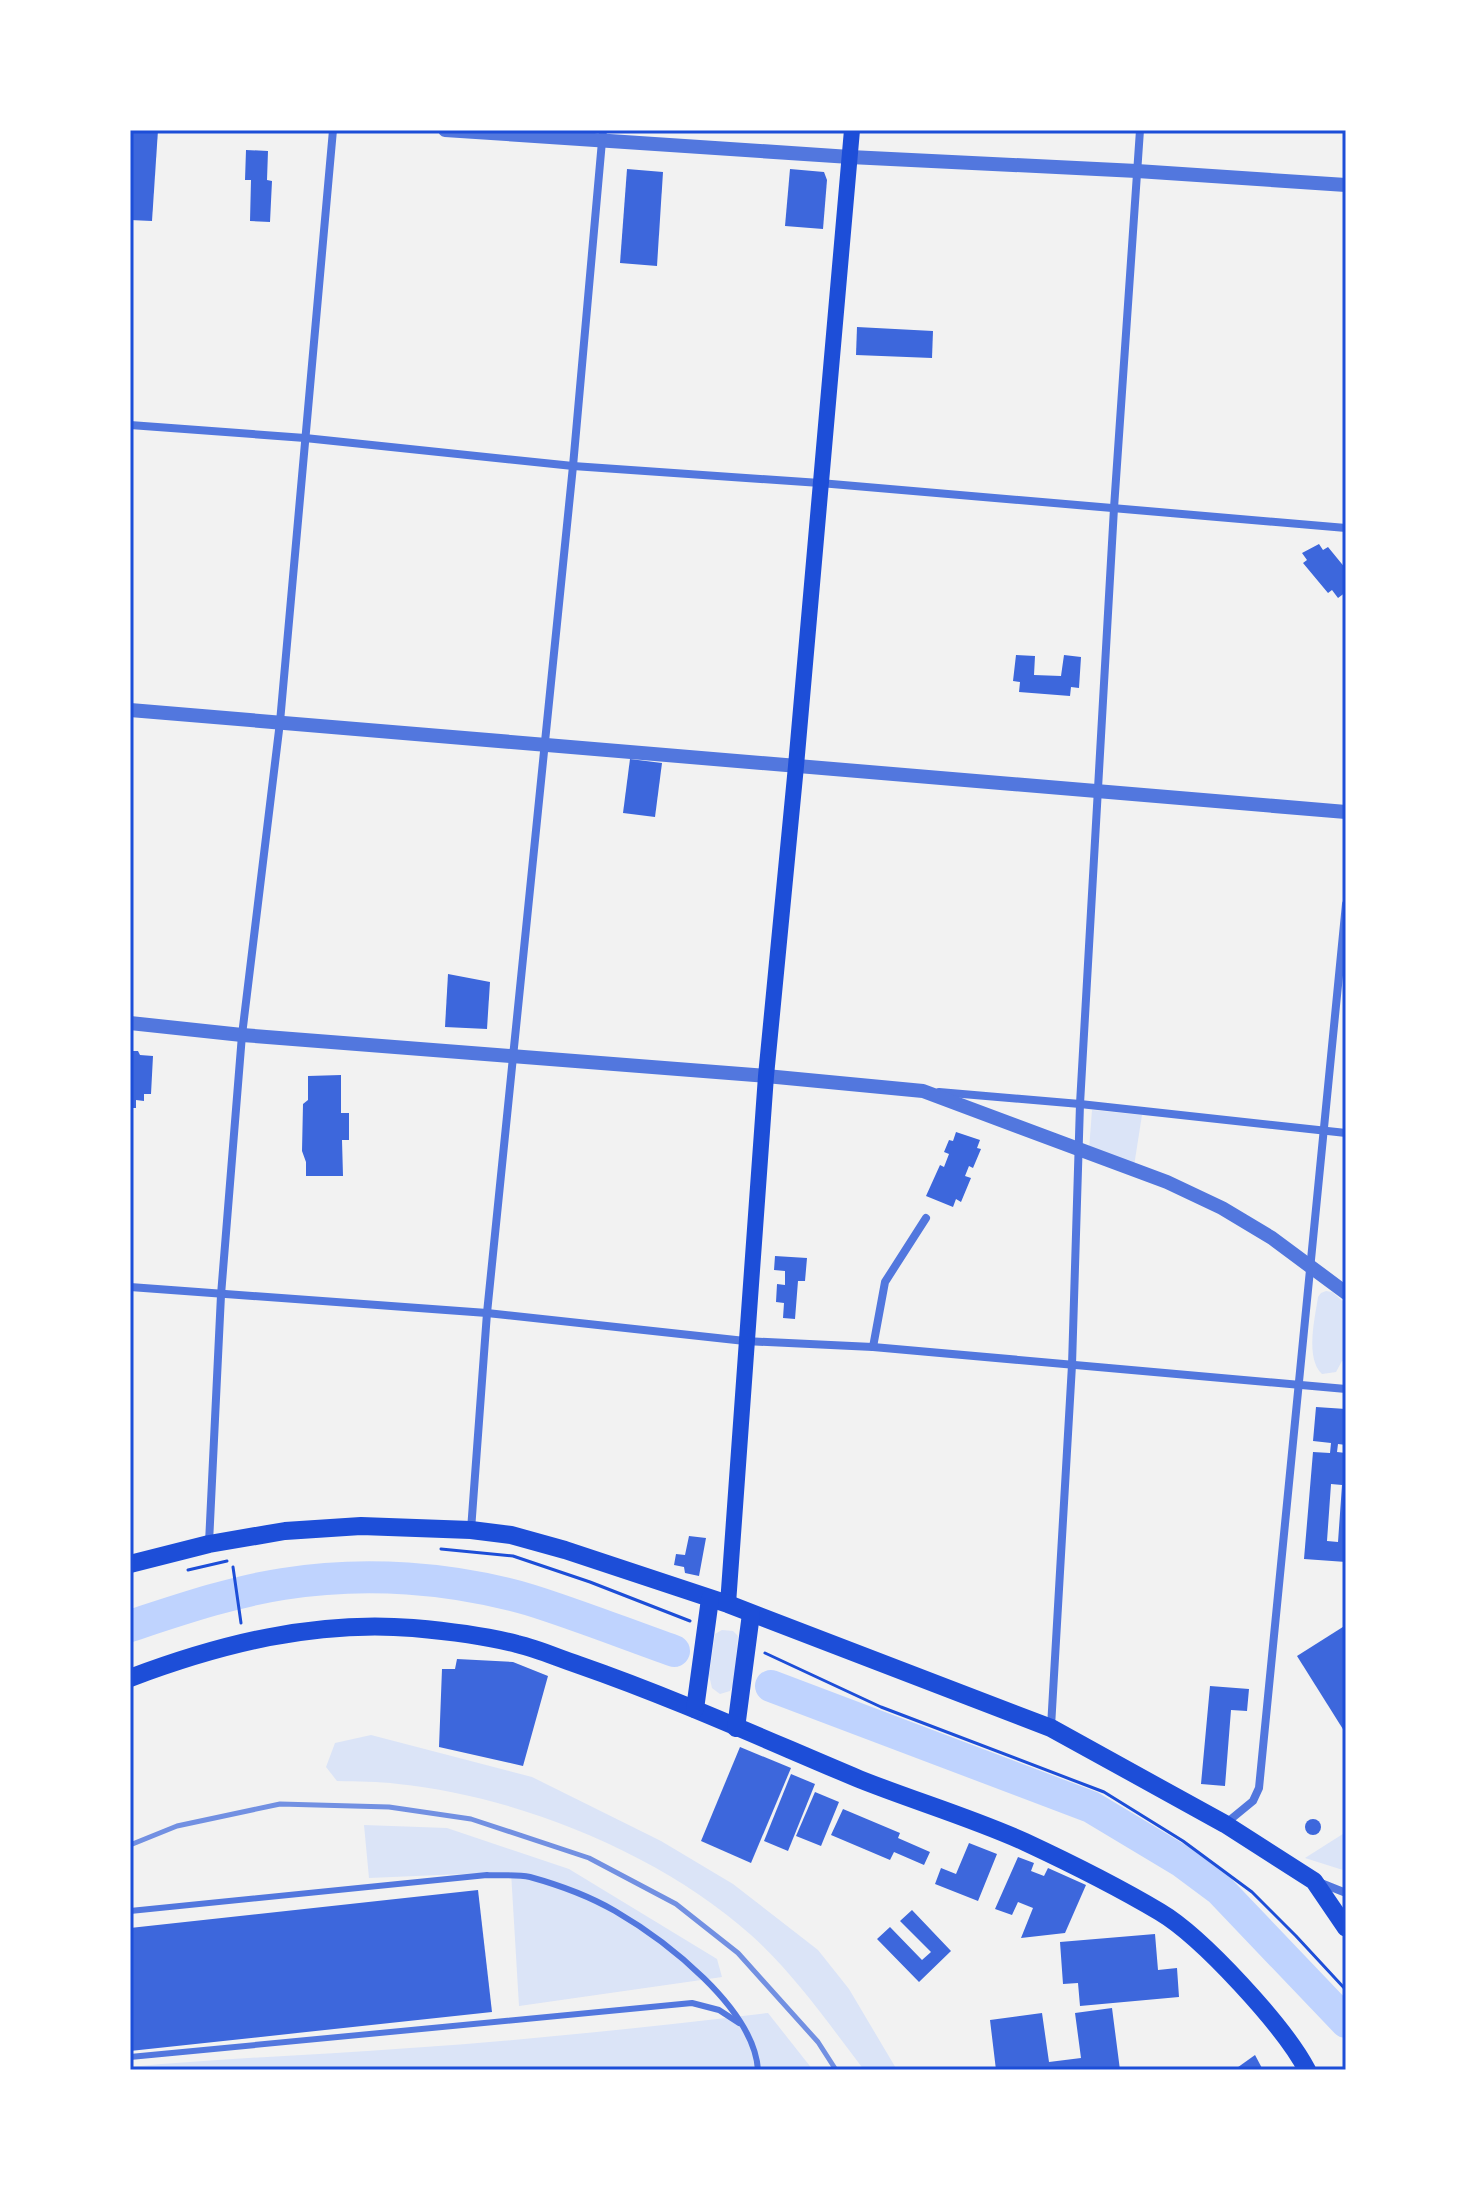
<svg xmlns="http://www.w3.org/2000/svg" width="1476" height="2200" font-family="'Roboto Condensed',sans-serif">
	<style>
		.green { fill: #dbe4f7 }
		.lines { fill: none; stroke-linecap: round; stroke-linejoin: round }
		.river { stroke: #bfd3fe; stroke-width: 32 }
		.building { fill: #3d67dc; fill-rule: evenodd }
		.path { stroke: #1d4ed8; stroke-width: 3 }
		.service { stroke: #5277de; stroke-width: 6 }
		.minor { stroke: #5277de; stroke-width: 8 }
		.tertiary { stroke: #5277de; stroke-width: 14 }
		.secondary { stroke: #1d4ed8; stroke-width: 16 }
		.primary { stroke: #1d4ed8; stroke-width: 18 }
		.rail { stroke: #7290e2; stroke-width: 5 }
		.neatline { fill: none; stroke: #1d4ed8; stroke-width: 3 }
	</style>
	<rect width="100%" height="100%" fill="#f2f2f2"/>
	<!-- green -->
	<g class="green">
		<polygon points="1092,1110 1142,1115 1134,1166 1089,1150"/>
		<path d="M1326 1291 1332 1292 1346 1304V1362L1342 1361 1336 1372 1322 1374C1305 1358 1315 1318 1318 1297L1321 1293Z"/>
		<polygon points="722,1630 733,1631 738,1636 734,1684 730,1691 720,1694 712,1688 709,1675 715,1634"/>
		<path d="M371 1735 532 1777 661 1841 733 1884 818 1950 849 1989 897 2070H864C829 2024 794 1974 751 1935 661 1854 518 1796 398 1784 378 1781 357 1782 337 1781L326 1767 335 1743Z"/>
		<polygon points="364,1825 447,1828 569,1869 717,1959 722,1977 519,2006 511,1872 369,1878"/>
		<polygon points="1346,1832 1346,1871 1305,1858"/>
		<path d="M768 2013 813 2070H130V2067C223 2058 317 2055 410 2048 530 2040 649 2027 768 2013Z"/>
	</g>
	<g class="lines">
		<!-- river -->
		<g class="river">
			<path d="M130 1626C179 1610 231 1592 283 1584 364 1571 451 1577 530 1600 578 1615 626 1634 674 1651"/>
			<polyline points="771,1686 1091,1807 1181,1861 1220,1890 1346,2022"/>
		</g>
	</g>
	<!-- building -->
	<g class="building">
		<polygon points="130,130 158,130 152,221 130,220"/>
		<polygon points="246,150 268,151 267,180 272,181 270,222 250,221 251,180 245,180"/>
		<polygon points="627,169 663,172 657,266 620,263"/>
		<polygon points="790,169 824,172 827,180 823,229 785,226"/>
		<polygon points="857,327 933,331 932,358 856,355"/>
		<polygon points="1319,544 1323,550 1328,547 1346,569 1346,592 1338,598 1332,590 1328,593 1303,563 1307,560 1302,553"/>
		<polygon points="1016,655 1035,656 1034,675 1061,676 1064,655 1081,657 1079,688 1071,687 1070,696 1019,692 1020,682 1013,681"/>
		<polygon points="630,759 662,763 655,817 623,813"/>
		<polygon points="448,974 490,982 487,1029 445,1027"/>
		<polygon points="130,1051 138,1051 140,1055 153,1056 151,1094 144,1094 144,1101 136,1100 136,1108 130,1108"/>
		<polygon points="341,1075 341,1113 349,1113 349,1140 342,1140 343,1176 306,1176 306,1162 302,1151 303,1104 308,1100 308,1076"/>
		<polygon points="956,1132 980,1140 977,1148 981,1149 973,1168 969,1166 965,1176 971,1178 961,1202 956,1199 953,1207 926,1196 940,1165 944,1167 949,1154 944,1152 949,1140 953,1141"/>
		<polygon points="775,1256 807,1258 805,1281 798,1281 795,1319 783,1318 784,1303 776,1302 777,1284 785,1285 785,1271 774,1270"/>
		<path d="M1316 1407 1346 1409V1445L1338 1444 1337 1452 1346 1453V1562L1304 1559 1313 1452 1330 1453 1331 1443 1313 1441ZM1331 1484 1342 1485 1338 1542 1327 1541Z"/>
		<polygon points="689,1536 706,1538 699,1576 685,1573 684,1567 674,1565 676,1554 685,1555"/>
		<polygon points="1346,1625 1346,1734 1297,1656"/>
		<polygon points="457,1659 513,1662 548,1676 523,1766 439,1747 442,1669 455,1669"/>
		<polygon points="1210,1686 1249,1689 1247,1711 1231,1710 1225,1786 1201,1784"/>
		<polygon points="740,1747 791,1768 751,1863 701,1841"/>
		<polygon points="791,1774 815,1784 788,1851 764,1841"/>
		<polygon points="815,1792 839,1802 821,1846 796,1836"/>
		<polygon points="843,1809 900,1833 898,1838 930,1852 924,1865 894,1852 890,1860 831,1835"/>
		<circle cx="1313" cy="1827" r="8"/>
		<polygon points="969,1843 997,1854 978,1901 935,1884 941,1868 956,1874"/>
		<polygon points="1018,1857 1034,1863 1031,1871 1044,1876 1048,1868 1086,1885 1065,1933 1021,1938 1033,1908 1018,1902 1012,1915 995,1909"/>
		<polygon points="478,1890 492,2012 130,2051 130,1928"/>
		<polygon points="912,1910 951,1951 919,1982 877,1939 890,1927 922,1960 931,1952 900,1921"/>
		<polygon points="1155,1934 1158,1970 1177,1968 1179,1997 1080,2006 1078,1983 1063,1984 1060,1942"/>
		<polygon points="1112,2008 1120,2070 996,2070 990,2020 1042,2013 1049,2062 1081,2058 1075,2013"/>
		<polygon points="1255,2055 1263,2070 1234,2070"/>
	</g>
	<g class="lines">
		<!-- path -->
		<g class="path">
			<polyline points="441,1549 513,1556 590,1582 690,1621"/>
			<polyline points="233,1567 241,1623"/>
			<polyline points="188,1570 227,1561"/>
			<polyline points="765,1653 881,1707 1104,1792 1183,1841 1252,1892 1296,1936 1346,1990"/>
		</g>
		<!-- service -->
		<g class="service">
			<path d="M130 1911 487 1875C501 1876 517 1874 530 1877 559 1885 589 1896 615 1911 665 1940 754 2008 758 2070"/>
			<polyline points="130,2057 692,2003 719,2010 739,2023"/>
		</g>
		<!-- minor -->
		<g class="minor">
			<polyline points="130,425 305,438 573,466 820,483 1346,528"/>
			<polyline points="939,1092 1080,1104 1346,1133"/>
			<polyline points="130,1287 487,1313 745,1341 873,1347 1346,1389"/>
			<polyline points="873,1347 885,1282 926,1218"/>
			<polyline points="471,1530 487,1313 573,466 603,130"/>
			<polyline points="209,1543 221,1295 242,1035 280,722 333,130"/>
			<polyline points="1051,1727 1072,1365 1080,1104 1114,508 1140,130"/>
			<polyline points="1225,1824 1253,1801 1259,1788 1346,904"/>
			<polyline points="1321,1883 1346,1893"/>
		</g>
		<!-- tertiary -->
		<g class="tertiary">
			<polyline points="445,130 850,157 1137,171 1346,185"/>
			<polyline points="130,710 1346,812"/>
			<polyline points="130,1023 242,1035 766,1076 923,1091 1167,1182 1222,1208 1272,1238 1346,1293"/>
		</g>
		<!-- secondary -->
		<polyline class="secondary" points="728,1604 766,1076 796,766 852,130"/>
		<!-- primary -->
		<g class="primary">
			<polyline points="130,1564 209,1544 285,1531 361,1526 471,1530 511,1535 565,1550 728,1604 1051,1728 1225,1824 1314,1881 1346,1928"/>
			<path d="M130 1678C220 1644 315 1620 413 1628 447 1631 483 1635 517 1644 538 1649 558 1658 579 1665 674 1698 766 1740 859 1779 914 1801 972 1818 1025 1842 1070 1863 1118 1887 1160 1912 1202 1937 1284 2026 1307 2070"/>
			<polyline points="695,1709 710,1599"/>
			<polyline points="736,1728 751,1614"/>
		</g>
		<!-- rail -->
		<polyline class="rail" points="130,1845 177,1826 280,1804 389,1807 471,1819 589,1858 676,1904 738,1953 818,2042 836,2070"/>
	</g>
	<!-- border -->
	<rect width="1476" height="2200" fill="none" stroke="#ffffff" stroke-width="264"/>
	<rect x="132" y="132" width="1212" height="1936" class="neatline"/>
</svg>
